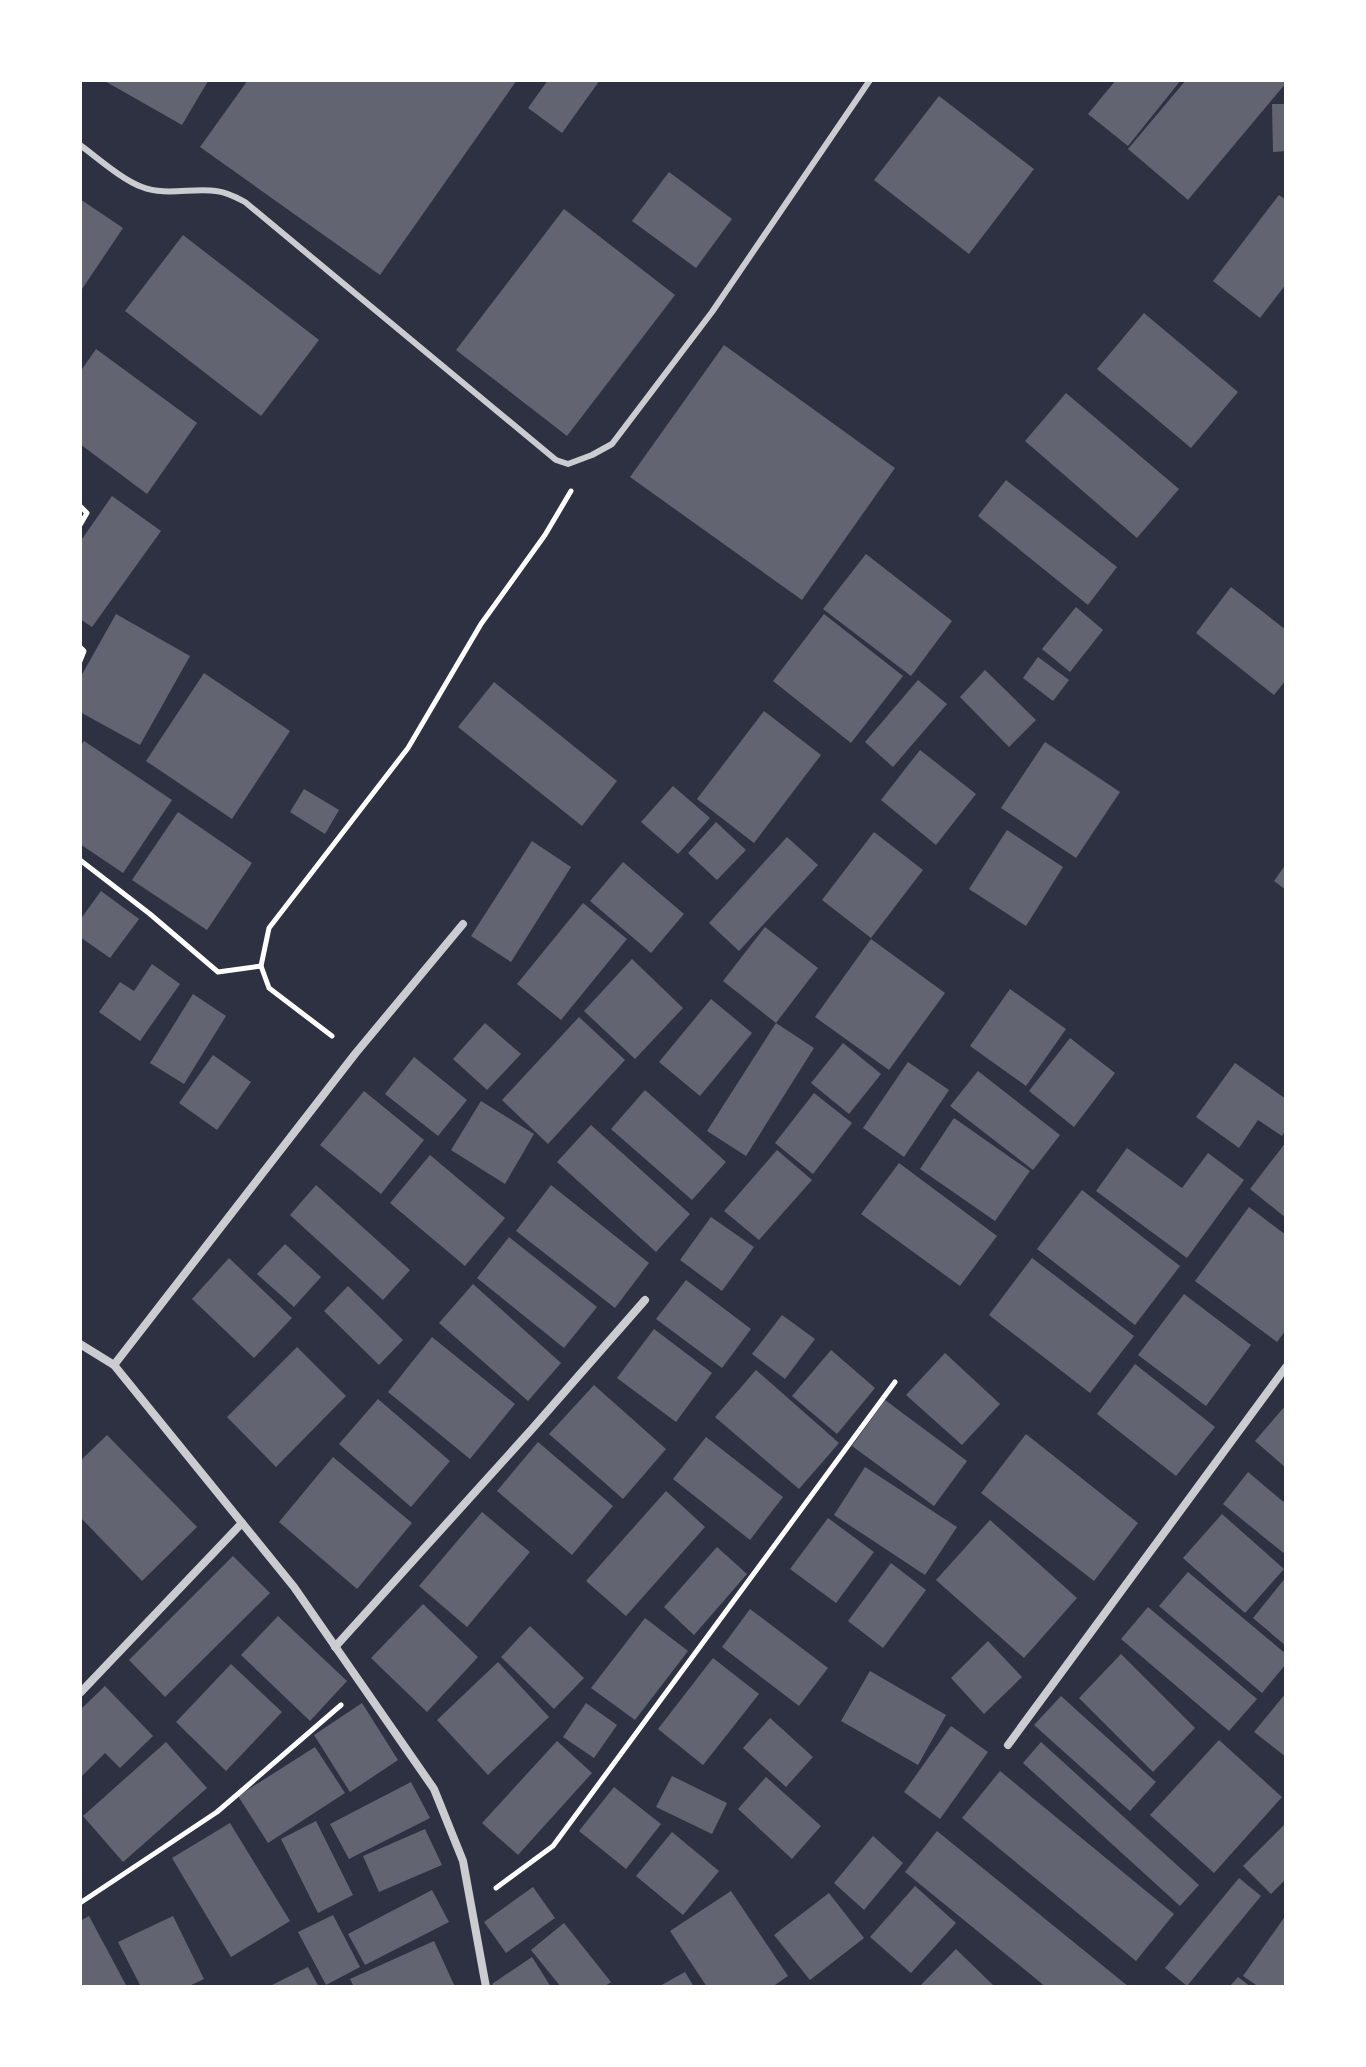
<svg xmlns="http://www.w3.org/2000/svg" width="1366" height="2067" font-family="Barlow,sans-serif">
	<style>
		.building { fill: #626471 }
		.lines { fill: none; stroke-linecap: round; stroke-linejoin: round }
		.path { stroke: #fff; stroke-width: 5 }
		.service { stroke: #caccd0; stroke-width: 6 }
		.minor { stroke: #caccd0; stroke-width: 8 }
	</style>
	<rect width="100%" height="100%" fill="#2d3142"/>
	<!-- building -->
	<g class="building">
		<polygon points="103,80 206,80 208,81 182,125"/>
		<polygon points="248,80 517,80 380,275 200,147"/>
		<polygon points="548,80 600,80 562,133 528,108"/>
		<polygon points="1116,80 1181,80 1128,146 1088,114"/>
		<polygon points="1186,80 1286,80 1286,83 1188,200 1128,149"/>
		<polygon points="939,96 1034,169 969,254 874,180"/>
		<polygon points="1272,104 1286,104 1286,151 1273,152"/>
		<polygon points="669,172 732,219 696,268 632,221"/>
		<polygon points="1279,195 1286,200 1286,284 1260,318 1213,281"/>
		<polygon points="80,199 123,228 80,292"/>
		<polygon points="564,209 675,295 567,436 456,350"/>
		<polygon points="183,235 319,340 261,416 125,311"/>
		<polygon points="1144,313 1238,392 1191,448 1097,369"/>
		<polygon points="724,345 895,468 802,600 630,477"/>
		<polygon points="96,349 197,423 147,494 80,444 80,372"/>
		<polygon points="1066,393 1179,489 1137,538 1025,441"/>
		<polygon points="1006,480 1117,567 1088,605 978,516"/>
		<polygon points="112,496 161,531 92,627 80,619 80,542"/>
		<polygon points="866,554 952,621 911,676 823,609"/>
		<polygon points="1231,587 1286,630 1286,680 1274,695 1196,633"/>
		<polygon points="1076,607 1103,630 1070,672 1042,649"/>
		<polygon points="116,614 190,656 140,745 80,712 80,678"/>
		<polygon points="824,614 903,676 851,743 773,681"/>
		<polygon points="1038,657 1069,680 1053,701 1023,678"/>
		<polygon points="985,670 1036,720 1009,747 960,697"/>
		<polygon points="204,673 290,731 232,819 146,761"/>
		<polygon points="918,680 947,704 893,767 865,742"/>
		<polygon points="494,682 617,781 582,826 458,727"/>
		<polygon points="764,711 821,755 754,843 697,799"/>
		<polygon points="84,741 172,800 123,873 80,844 80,746"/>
		<polygon points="1045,742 1120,792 1076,858 1001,808"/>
		<polygon points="920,750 976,794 936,845 881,800"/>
		<polygon points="673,786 710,818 678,854 641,822"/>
		<polygon points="304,789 339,810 325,834 290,812"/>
		<polygon points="178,812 252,863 207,930 132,880"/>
		<polygon points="716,822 746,850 717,880 688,853"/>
		<polygon points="1007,830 1063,867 1026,926 969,889"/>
		<polygon points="874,832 923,870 871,938 822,900"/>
		<polygon points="787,837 818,865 739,951 709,923"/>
		<polygon points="532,841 571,867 511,962 471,936"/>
		<polygon points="623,862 684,914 651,953 590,901"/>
		<polygon points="1286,864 1286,890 1274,881"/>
		<polygon points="101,891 139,919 110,958 80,937 80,920"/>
		<polygon points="583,903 627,939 561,1020 517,984"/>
		<polygon points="765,927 818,968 776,1023 723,981"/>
		<polygon points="871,939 945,993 889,1070 815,1017"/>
		<polygon points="632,959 683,1008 635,1059 584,1011"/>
		<polygon points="152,964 180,984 140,1041 99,1012 120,982 134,991"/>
		<polygon points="1010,989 1066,1029 1026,1086 970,1046"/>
		<polygon points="193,994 226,1016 184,1084 150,1063"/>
		<polygon points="711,999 752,1033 700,1096 659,1062"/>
		<polygon points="579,1017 625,1060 548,1144 502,1100"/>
		<polygon points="485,1023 521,1054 487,1090 453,1059"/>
		<polygon points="776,1023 814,1048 746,1156 707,1131"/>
		<polygon points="1070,1038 1115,1073 1074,1127 1029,1091"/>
		<polygon points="843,1043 881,1074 849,1114 811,1083"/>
		<polygon points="213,1055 251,1082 217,1130 179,1103"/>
		<polygon points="414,1057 467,1100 438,1136 385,1094"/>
		<polygon points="908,1062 949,1090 904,1157 863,1128"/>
		<polygon points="1235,1063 1286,1099 1286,1130 1282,1136 1258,1120 1239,1148 1196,1117"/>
		<polygon points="978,1071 1060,1135 1033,1170 950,1106"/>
		<polygon points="645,1090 726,1162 692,1200 611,1129"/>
		<polygon points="364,1091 424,1140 381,1194 320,1145"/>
		<polygon points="814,1093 852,1123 813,1174 775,1143"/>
		<polygon points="481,1101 534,1134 505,1184 451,1150"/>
		<polygon points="954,1118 1030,1171 995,1221 920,1169"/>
		<polygon points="591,1125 690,1214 656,1252 557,1162"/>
		<polygon points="1286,1142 1286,1218 1250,1189"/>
		<polygon points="1127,1148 1182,1188 1208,1153 1244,1180 1187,1258 1096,1191"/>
		<polygon points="777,1150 812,1180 759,1240 724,1211"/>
		<polygon points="430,1155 505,1218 465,1266 390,1203"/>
		<polygon points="899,1163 997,1236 960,1286 861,1214"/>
		<polygon points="316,1185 410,1270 383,1300 290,1215"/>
		<polygon points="551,1185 649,1263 615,1308 516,1231"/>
		<polygon points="1082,1190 1180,1266 1135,1325 1037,1249"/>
		<polygon points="1249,1207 1286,1235 1286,1330 1277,1342 1195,1281"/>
		<polygon points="711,1217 754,1247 722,1291 680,1260"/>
		<polygon points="509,1237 597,1307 564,1348 477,1278"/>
		<polygon points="285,1244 321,1277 294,1307 257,1274"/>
		<polygon points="229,1258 292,1318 254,1358 192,1299"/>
		<polygon points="1032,1258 1134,1336 1090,1393 989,1315"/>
		<polygon points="686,1280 751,1329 722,1368 656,1319"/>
		<polygon points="473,1284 561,1363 528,1401 439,1323"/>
		<polygon points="348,1286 403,1340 379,1365 324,1311"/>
		<polygon points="1184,1294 1251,1345 1206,1406 1138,1355"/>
		<polygon points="782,1315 815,1339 785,1379 752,1354"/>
		<polygon points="654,1329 712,1373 676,1422 617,1378"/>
		<polygon points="432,1337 515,1404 470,1459 388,1392"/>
		<polygon points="297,1347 346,1396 276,1467 227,1417"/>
		<polygon points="831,1350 875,1388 837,1434 792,1396"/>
		<polygon points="945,1353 1000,1404 962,1445 906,1395"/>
		<polygon points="1135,1364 1215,1427 1176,1476 1097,1414"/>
		<polygon points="756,1370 839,1443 799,1489 715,1417"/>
		<polygon points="594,1385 666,1449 623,1499 549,1434"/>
		<polygon points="378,1399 450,1461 411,1507 339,1444"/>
		<polygon points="885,1400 967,1461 934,1506 852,1446"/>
		<polygon points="1286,1405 1286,1468 1255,1441"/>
		<polygon points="1026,1434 1138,1523 1094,1581 981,1493"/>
		<polygon points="107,1435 197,1527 142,1581 80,1517 80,1461"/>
		<polygon points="706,1437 783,1497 750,1540 673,1479"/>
		<polygon points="538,1442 613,1506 572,1555 497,1491"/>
		<polygon points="333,1457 412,1523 357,1589 279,1522"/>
		<polygon points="865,1467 957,1527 925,1575 834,1515"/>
		<polygon points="1248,1472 1286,1504 1286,1555 1223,1504"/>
		<polygon points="666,1491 705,1527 626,1616 586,1581"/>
		<polygon points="482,1512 530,1552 467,1627 419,1586"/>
		<polygon points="1222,1514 1284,1569 1245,1613 1183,1558"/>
		<polygon points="828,1518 874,1552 836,1603 790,1569"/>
		<polygon points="990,1520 1077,1598 1024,1658 936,1580"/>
		<polygon points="717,1547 747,1574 694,1635 664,1607"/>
		<polygon points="233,1556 270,1593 165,1697 129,1660"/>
		<polygon points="891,1563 926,1590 883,1648 848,1621"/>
		<polygon points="1188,1572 1286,1654 1286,1664 1262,1693 1159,1606"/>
		<polygon points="1286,1577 1286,1646 1253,1618"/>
		<polygon points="423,1604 478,1657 427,1712 371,1658"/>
		<polygon points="1148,1607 1257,1699 1229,1731 1121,1639"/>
		<polygon points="750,1609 828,1668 799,1706 722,1647"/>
		<polygon points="278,1616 347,1681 310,1721 241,1655"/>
		<polygon points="645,1618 688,1651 635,1720 591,1688"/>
		<polygon points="530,1626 584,1678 554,1709 501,1657"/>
		<polygon points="988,1641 1022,1677 984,1714 951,1678"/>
		<polygon points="1121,1654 1195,1728 1153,1772 1079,1698"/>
		<polygon points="713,1658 759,1694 703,1765 658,1729"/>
		<polygon points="498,1662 549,1717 488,1775 437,1720"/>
		<polygon points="231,1664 282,1712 226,1771 176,1722"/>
		<polygon points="870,1671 946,1715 918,1765 841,1721"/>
		<polygon points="105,1686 153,1736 120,1768 105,1753 80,1778 80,1710"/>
		<polygon points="1286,1693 1286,1757 1254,1732"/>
		<polygon points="1061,1696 1156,1782 1130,1811 1034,1725"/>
		<polygon points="362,1703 398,1760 350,1792 314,1735"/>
		<polygon points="586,1703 617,1725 594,1758 563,1737"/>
		<polygon points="770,1718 813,1757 786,1787 743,1748"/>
		<polygon points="951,1726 988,1752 940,1819 904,1792"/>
		<polygon points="1219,1740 1282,1797 1214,1873 1150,1815"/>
		<polygon points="557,1741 592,1773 518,1855 482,1823"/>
		<polygon points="166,1742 207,1788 123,1862 83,1816"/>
		<polygon points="1041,1742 1199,1885 1180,1906 1023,1763"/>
		<polygon points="315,1747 345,1793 268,1843 238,1796"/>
		<polygon points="1000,1771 1174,1914 1136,1961 962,1818"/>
		<polygon points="672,1776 727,1803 712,1834 656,1807"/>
		<polygon points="766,1777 821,1826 792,1859 738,1809"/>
		<polygon points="411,1782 430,1818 349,1859 330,1824"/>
		<polygon points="614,1787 661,1824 626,1869 579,1831"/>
		<polygon points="316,1821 353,1895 318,1913 281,1839"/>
		<polygon points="230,1823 290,1921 231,1957 172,1858"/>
		<polygon points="1286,1823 1286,1879 1271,1894 1243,1866"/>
		<polygon points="425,1829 442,1865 379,1892 363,1856"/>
		<polygon points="937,1831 1129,1987 1046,1987 905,1872"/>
		<polygon points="672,1832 719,1871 683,1915 636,1876"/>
		<polygon points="873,1836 903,1863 864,1910 834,1883"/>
		<polygon points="1239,1878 1261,1896 1187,1986 1165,1968"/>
		<polygon points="915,1886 956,1923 911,1973 870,1937"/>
		<polygon points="533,1887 555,1918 506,1953 484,1922"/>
		<polygon points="432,1890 449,1922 365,1965 348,1934"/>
		<polygon points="731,1891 788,1976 772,1987 707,1987 670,1931"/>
		<polygon points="829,1893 864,1938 810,1980 774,1935"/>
		<polygon points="333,1915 360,1967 326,1985 298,1932"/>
		<polygon points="1286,1915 1286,1987 1259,1987 1243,1976"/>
		<polygon points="89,1916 127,1987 80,1987 80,1921"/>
		<polygon points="173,1916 204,1979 187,1987 141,1987 118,1942"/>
		<polygon points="564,1923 611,1982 604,1987 561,1987 531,1950"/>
		<polygon points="434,1941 455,1987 354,1987 350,1979"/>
		<polygon points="956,1949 995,1987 919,1987"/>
		<polygon points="532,1957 551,1987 494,1987 492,1984"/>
		<polygon points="308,1967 319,1987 268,1987"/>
		<polygon points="685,1972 694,1987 658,1987"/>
		<polygon points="1238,1977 1251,1987 1229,1987"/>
	</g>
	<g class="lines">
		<!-- path -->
		<g class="path">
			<polyline points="80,506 87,513 80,525"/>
			<polyline points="80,647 84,651 80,661"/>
			<polyline points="80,860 150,914 218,972 261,966"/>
			<polyline points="332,1036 269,988 261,966 269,928 408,748 481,624 545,535 571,491"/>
			<polyline points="496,1888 553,1846 895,1382"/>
			<polyline points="80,1903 217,1812 341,1705"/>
		</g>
		<!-- service -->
		<path class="service" d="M80 145C98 158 121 179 142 187 164 196 192 188 216 191 226 192 236 197 245 202L556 460 568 464 592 455 612 444 712 312 870 80"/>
		<!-- minor -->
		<g class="minor">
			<polyline points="80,1344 114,1365 294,1587 434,1789 463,1861 486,1987"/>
			<polyline points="114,1365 355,1054 463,924"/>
			<polyline points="335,1647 532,1429 645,1300"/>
			<polyline points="80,1693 242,1523"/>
			<polyline points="1008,1745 1286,1367"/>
		</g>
	</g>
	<!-- border -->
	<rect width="1366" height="2067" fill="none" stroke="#ffffff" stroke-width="164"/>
</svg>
